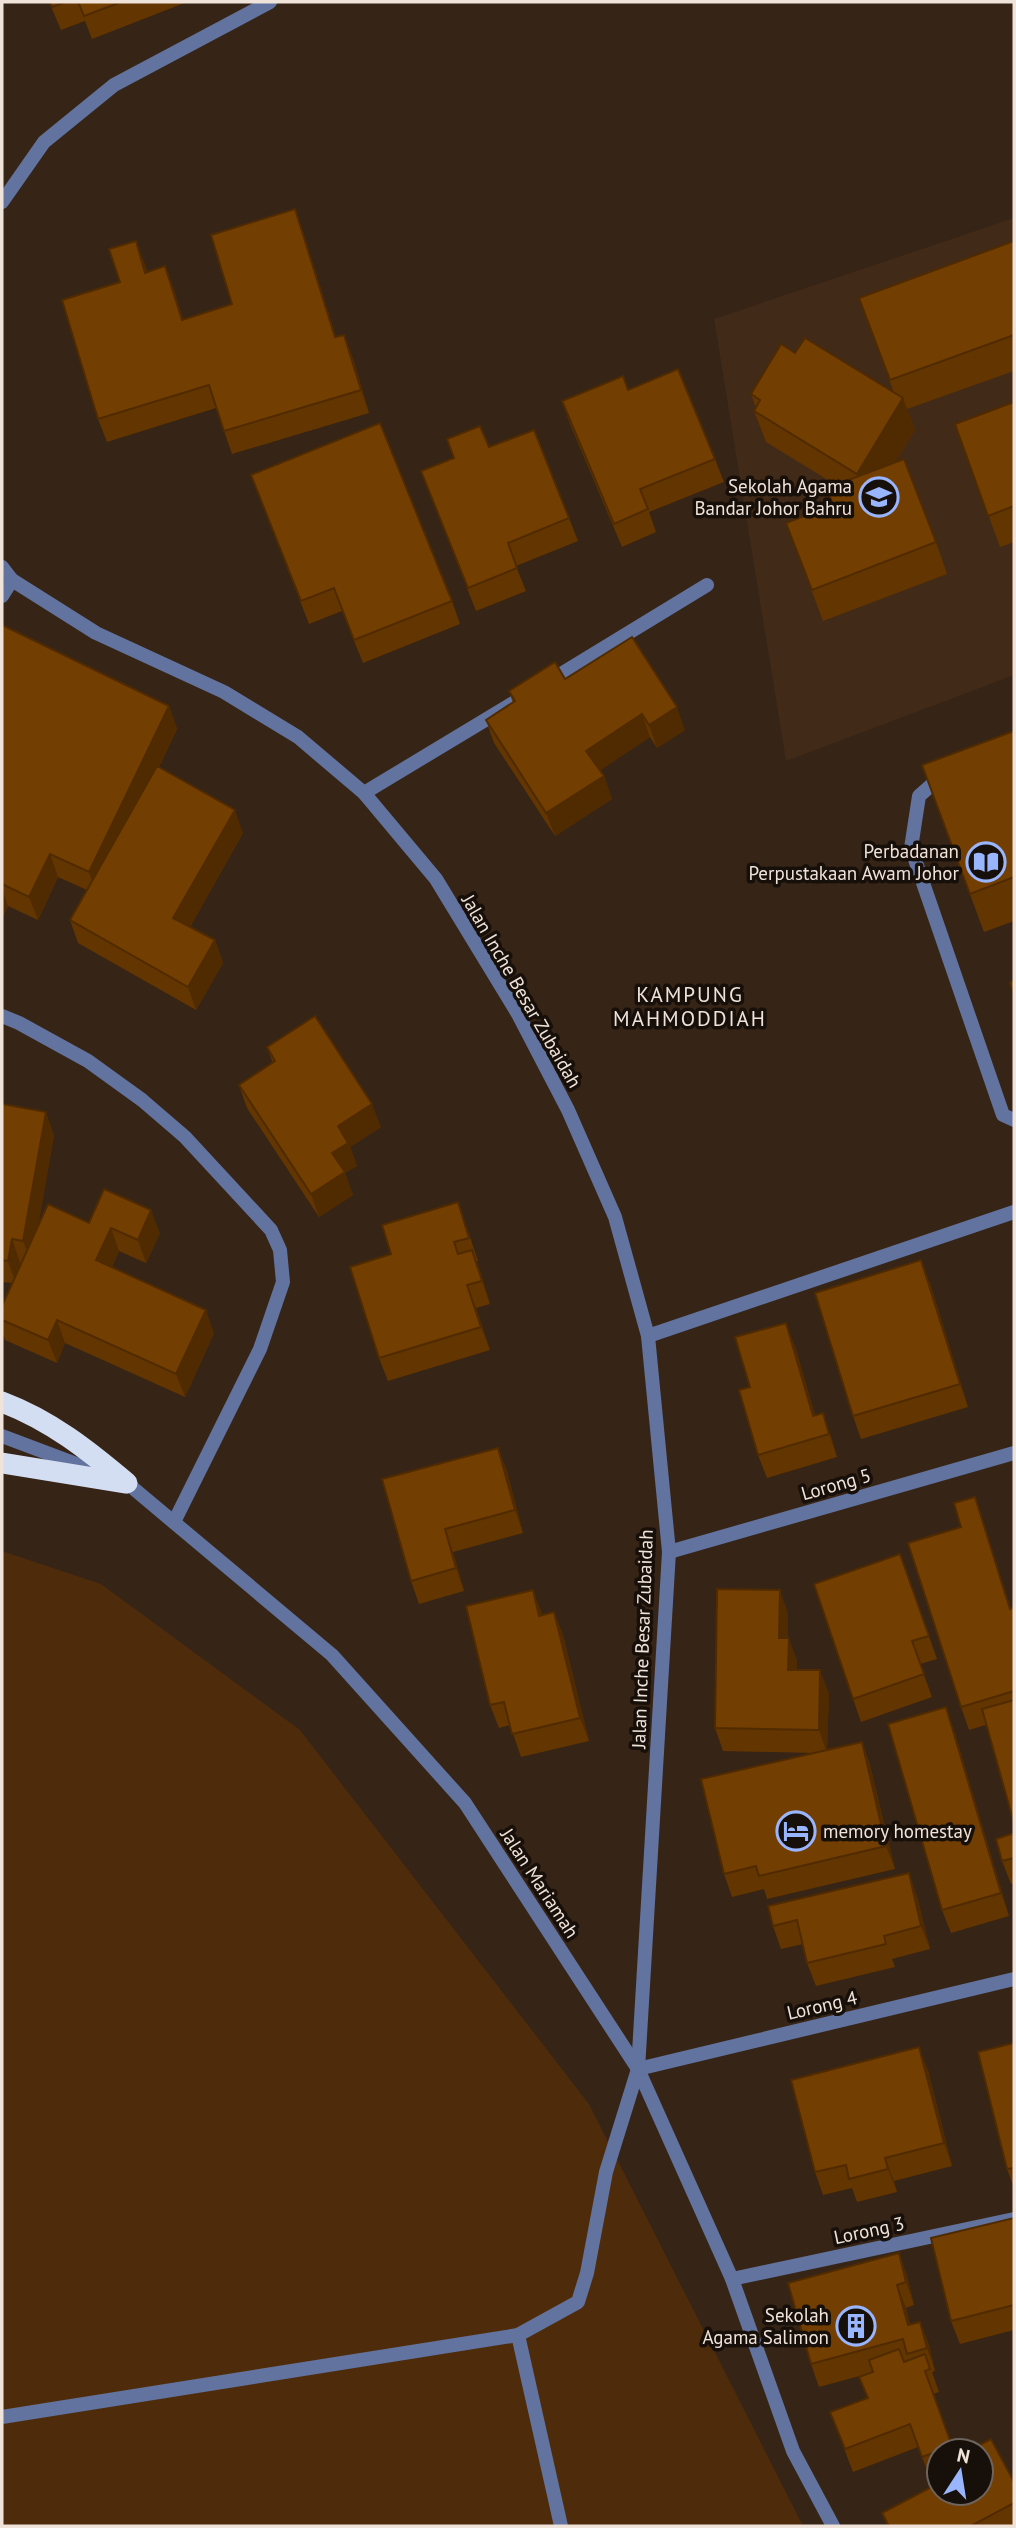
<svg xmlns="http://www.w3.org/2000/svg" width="1016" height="2528" font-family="'PT Sans',sans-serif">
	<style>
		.built { fill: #412a17 }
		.green { fill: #4e2b0a }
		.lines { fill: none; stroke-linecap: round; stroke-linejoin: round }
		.lane { stroke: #61739e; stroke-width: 14 }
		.street { stroke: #61739e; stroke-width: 14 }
		.highway { stroke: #d4def3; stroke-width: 21 }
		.wall { fill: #633501 }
		.shaded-wall { fill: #502b01 }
		.building { fill: #733e01; stroke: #502b01; stroke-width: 2 }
		.labels { text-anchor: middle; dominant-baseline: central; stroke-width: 7; stroke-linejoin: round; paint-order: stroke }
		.poi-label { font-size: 19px; fill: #efe3da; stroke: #170f09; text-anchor: end }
		.street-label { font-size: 19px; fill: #efe3da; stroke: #170f09 }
		.neighbourhood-label { font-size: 21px; letter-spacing: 2px; fill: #efe3da; stroke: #170f09 }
	</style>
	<rect width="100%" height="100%" fill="#362416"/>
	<!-- built -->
	<polygon class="built" points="1014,218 1014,675 786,761 714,319"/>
	<!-- green -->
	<polygon class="green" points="2,1551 101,1584 300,1730 589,2104 803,2526 2,2526"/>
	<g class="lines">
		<!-- lane -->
		<g class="lane">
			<polyline points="2,596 12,580"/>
			<polyline points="548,682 707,585"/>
			<polyline points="944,774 919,796 911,848 1003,1115 1014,1120"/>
			<polyline points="364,793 525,696"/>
			<polyline points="648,1336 1014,1212"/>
			<polyline points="518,2335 561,2526"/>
			<polyline points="2,2417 518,2335 578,2302 587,2273 606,2172 638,2069"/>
		</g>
		<!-- street -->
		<g class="street">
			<polyline points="2,202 44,142 114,85 270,2"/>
			<polyline points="2,567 12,580 96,633 224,692 298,737 364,793 436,879 518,1014 568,1110 615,1217 648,1336 669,1552 638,2069"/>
			<polyline points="2,1016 19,1023 88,1061 142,1100 185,1137 271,1230 280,1250 283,1282 260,1349 174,1522"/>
			<polyline points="2,1436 95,1471"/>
			<polyline points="121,1481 127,1483 332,1655 465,1803 638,2069 732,2279 793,2451 833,2526"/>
			<polyline points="669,1552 1014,1453"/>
			<polyline points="638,2069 1014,1979"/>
			<polyline points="732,2279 1014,2219"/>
		</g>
		<!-- highway -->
		<g class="highway">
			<path d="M2 1402C50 1420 88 1450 127 1483"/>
			<polyline points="2,1463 125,1483"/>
		</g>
	</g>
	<!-- wall -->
	<g class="wall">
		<polygon points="49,2 187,2 92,39 85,21 61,30"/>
		<polygon points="303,232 336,337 353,358 369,413 232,454 216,408 107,442 98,419 120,282 136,241 147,272 165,266 183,319 232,304"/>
		<polygon points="1014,241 1014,371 907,409 915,430 895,462 936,542 947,574 823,621 786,523 833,505 836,485 766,442 754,411 756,408 751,394 795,353 894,393 859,298"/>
		<polygon points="628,390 715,459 724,482 649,512 656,532 622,547 570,424 562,401"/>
		<polygon points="1014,402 1014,542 1000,547 955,424"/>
		<polygon points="489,447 569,518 578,541 516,566 526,591 476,611 421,471"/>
		<polygon points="251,475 452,601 460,624 363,663 342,611 309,624"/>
		<polygon points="2,625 169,706 177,729 159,767 243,833 190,927 215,940 223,963 196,1010 78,943 70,920 87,890 58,877 38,920 8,906 2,919"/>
		<polygon points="565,679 685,730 657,748 650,737 600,770 604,776 612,799 555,836 494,743 486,720 513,703 509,691"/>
		<polygon points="1014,731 1014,921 984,932 936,803"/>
		<polygon points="267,1047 381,1127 350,1147 357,1166 345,1173 353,1195 319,1217 247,1108 239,1085 273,1063"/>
		<polygon points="2,1104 54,1135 38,1225 89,1223 160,1233 146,1263 119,1251 112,1267 214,1333 185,1397 65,1343 57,1363 5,1340 2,1331 2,1306 12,1283 2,1282"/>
		<polygon points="466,1225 478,1261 476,1261 490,1304 476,1308 490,1350 388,1381 379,1358 391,1254"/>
		<polygon points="930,1283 968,1407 861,1439 853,1416"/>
		<polygon points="795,1346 815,1416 831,1436 837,1457 767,1478 758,1455 750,1387"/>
		<polygon points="498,1448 507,1471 523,1533 453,1552 464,1591 419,1604 411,1581"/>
		<polygon points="975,1497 1011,1609 1014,1607 1014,1823 986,1725 969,1730 961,1707 961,1527"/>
		<polygon points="900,1554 937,1659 920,1664 932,1697 861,1722 853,1699"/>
		<polygon points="554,1612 563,1635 589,1741 521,1757 510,1725 499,1728 490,1705 542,1615"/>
		<polygon points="788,1613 788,1638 797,1661 797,1670 829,1693 827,1749 862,1742 870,1765 895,1869 767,1899 764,1889 732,1897 724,1874 813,1753 723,1751 715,1728"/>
		<polygon points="954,1730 1009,1916 951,1933 942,1910"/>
		<polygon points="1014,1833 1014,1883 1011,1884 1002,1861"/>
		<polygon points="917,1896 930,1949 892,1959 895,1967 816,1986 807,1963 803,1944 781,1949 773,1926 768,1906"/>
		<polygon points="1014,2043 1014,2188 1007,2169"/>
		<polygon points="928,2070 952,2166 894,2181 897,2192 857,2202 852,2188 823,2195 815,2172"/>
		<polygon points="1014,2218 1014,2330 960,2344 951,2321"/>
		<polygon points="899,2253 907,2276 914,2305 906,2308 910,2324 920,2322 929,2345 935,2371 932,2372 939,2392 933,2394 954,2451 939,2451 939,2477 931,2480 918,2447 853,2472 830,2412 867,2398 859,2377 867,2374 819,2387 811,2364"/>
		<polygon points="1014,2482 1014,2526 887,2526 882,2513"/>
	</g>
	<!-- shaded-wall -->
	<g class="shaded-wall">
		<polygon points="295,209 303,232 343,360 335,337"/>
		<polygon points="136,241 145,264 154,296 145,273"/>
		<polygon points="165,266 174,289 190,343 182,320"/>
		<polygon points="344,335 353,358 369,413 361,390"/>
		<polygon points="903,398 915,430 869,505 857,474"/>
		<polygon points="169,706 177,729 97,895 89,872"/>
		<polygon points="677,707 685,730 657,748 649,725"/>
		<polygon points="642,714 650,737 595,774 586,751"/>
		<polygon points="604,776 612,799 555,836 546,813"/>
		<polygon points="235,810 243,833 182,941 173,918"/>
		<polygon points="50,854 58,877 38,920 29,897"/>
		<polygon points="2,889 8,906 2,919"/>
		<polygon points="215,940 223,963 196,1010 188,987"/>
		<polygon points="372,1104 381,1127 350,1147 357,1166 345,1173 353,1195 319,1217 311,1194 338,1126"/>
		<polygon points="46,1112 54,1135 32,1264 23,1241"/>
		<polygon points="151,1210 160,1233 146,1263 138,1240"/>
		<polygon points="111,1228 119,1251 105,1283 96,1260"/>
		<polygon points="12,1239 20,1262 16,1284 8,1261"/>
		<polygon points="472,1250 481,1273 490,1304 482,1281"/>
		<polygon points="921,1260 930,1283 968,1407 960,1384"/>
		<polygon points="467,1285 476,1308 490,1350 481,1327"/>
		<polygon points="206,1310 214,1333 185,1397 176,1374"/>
		<polygon points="57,1320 65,1343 57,1363 48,1340"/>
		<polygon points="786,1323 795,1346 822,1439 813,1416"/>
		<polygon points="823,1413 831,1436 837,1457 829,1434"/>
		<polygon points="498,1448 507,1471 523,1533 515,1510"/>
		<polygon points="975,1497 983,1520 1014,1621"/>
		<polygon points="445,1529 453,1552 464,1591 456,1568"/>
		<polygon points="533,1590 542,1613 548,1639 539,1616"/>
		<polygon points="780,1590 788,1613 788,1661 779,1638"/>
		<polygon points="554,1612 563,1635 589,1741 580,1718"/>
		<polygon points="789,1638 797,1661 797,1693 788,1670"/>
		<polygon points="820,1670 829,1693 827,1753 819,1730"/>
		<polygon points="946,1707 954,1730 1009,1916 1001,1893"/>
		<polygon points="862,1742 870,1765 895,1869 886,1846"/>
		<polygon points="909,1873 917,1896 930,1949 921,1926"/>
		<polygon points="919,2047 928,2070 952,2166 944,2143"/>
		<polygon points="885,2158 894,2181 897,2192 888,2169"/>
		<polygon points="899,2253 907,2276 914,2305 906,2282"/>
		<polygon points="897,2285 906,2308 916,2348 908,2325"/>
		<polygon points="920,2322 929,2345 935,2371 927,2348"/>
	</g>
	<!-- building -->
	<g class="building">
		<polygon points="50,2 66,2 52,7"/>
		<polygon points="78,2 121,2 84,16"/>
		<polygon points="295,209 335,337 344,335 361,390 224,431 209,385 98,419 62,300 120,282 109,249 136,241 145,273 165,266 182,320 232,304 211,235"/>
		<polygon points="1014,241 1014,335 890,380 859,298"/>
		<polygon points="805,338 903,398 857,474 754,411 760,400 751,394 781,344 795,353"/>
		<polygon points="678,369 715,459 640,489 648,509 614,524 562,401 623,376 628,390"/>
		<polygon points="1014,402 1014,506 988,516 955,424"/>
		<polygon points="380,423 452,601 354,640 334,588 301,601 251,475"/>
		<polygon points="480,426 489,447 534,430 569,518 508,543 517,568 468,588 421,471 454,458 447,439"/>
		<polygon points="904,459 936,542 812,590 786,523 833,505 827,488"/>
		<polygon points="2,625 169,706 89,872 50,854 29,897 2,884"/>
		<polygon points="632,637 677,707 649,725 642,714 586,751 604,776 546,813 486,720 515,701 509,691 555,662 565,679"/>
		<polygon points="1014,731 1014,877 970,894 922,765"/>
		<polygon points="157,766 235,810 173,918 215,940 188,987 70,920"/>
		<polygon points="1014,981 1014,994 1010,982"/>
		<polygon points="315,1016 372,1104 338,1126 348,1143 332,1153 345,1172 311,1194 239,1085 275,1061 267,1047"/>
		<polygon points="2,1104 46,1112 23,1241 12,1239 8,1261 2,1260"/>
		<polygon points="104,1189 151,1210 138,1240 111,1228 96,1260 206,1310 176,1374 57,1320 48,1340 2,1320 2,1306 48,1204 89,1223"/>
		<polygon points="458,1202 469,1238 454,1242 458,1254 472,1250 482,1281 467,1285 481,1327 379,1358 350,1267 391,1254 382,1225"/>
		<polygon points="921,1260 960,1384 853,1416 815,1293"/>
		<polygon points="786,1323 813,1416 823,1413 829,1434 758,1455 739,1390 750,1387 735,1337"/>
		<polygon points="498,1448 515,1510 445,1529 456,1568 411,1581 382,1479"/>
		<polygon points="975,1497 1010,1609 1014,1607 1014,1691 961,1707 908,1543 961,1527 954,1503"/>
		<polygon points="900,1554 929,1636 912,1641 924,1674 853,1699 814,1584"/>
		<polygon points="717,1589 780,1590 779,1638 789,1638 788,1670 820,1670 819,1730 715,1728"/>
		<polygon points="533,1590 539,1616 554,1612 580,1718 512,1734 504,1702 490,1705 466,1606"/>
		<polygon points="1014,1700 1014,1823 982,1709"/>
		<polygon points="946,1707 1001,1893 942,1910 888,1724"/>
		<polygon points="862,1742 886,1846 759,1876 756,1866 724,1874 701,1779"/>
		<polygon points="1014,1833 1014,1858 1002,1861 996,1839"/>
		<polygon points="909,1873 921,1926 884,1936 886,1944 807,1963 797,1920 773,1926 768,1906"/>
		<polygon points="1014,2043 1014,2168 1007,2169 978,2052"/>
		<polygon points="919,2047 944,2143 885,2158 888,2169 849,2179 846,2165 815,2172 791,2080"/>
		<polygon points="1014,2218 1014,2305 951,2321 931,2238"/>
		<polygon points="899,2253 906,2282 897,2285 908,2325 920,2322 927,2348 907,2354 903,2339 811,2364 788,2283"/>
		<polygon points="899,2349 904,2362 925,2354 930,2369 925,2371 952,2446 922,2457 910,2424 845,2449 830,2412 868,2398 859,2377 873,2372 869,2360"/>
		<polygon points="991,2439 1014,2482 1014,2503 971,2526 889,2526 882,2513 939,2483 939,2493 981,2493 981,2451 968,2451"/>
	</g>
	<!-- icons -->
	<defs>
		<g id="school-ring" transform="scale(2.0125)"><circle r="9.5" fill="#170f09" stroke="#99b5fd" stroke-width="1.5"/><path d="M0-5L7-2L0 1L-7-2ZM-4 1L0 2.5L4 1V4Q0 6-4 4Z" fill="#99b5fd"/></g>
		<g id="library-ring" transform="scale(2.0125)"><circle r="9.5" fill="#170f09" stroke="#99b5fd" stroke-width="1.5"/><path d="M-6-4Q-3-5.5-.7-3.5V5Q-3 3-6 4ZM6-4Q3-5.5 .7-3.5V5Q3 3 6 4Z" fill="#99b5fd"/></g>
		<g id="hotel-ring" transform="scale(2.0125)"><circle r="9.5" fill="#170f09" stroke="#99b5fd" stroke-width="1.5"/><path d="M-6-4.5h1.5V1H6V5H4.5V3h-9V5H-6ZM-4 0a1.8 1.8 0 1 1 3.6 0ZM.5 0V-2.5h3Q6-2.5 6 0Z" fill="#99b5fd"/></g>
		<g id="building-ring" transform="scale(2.0125)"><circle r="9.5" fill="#170f09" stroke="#99b5fd" stroke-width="1.5"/><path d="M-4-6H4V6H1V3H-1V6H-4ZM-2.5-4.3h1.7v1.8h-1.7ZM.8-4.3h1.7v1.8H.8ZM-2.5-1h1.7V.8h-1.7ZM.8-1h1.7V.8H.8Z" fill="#99b5fd"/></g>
	</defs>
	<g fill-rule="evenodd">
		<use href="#school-ring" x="879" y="497"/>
		<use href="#library-ring" x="986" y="862"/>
		<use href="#hotel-ring" x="796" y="1831"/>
		<use href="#building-ring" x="856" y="2326"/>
	</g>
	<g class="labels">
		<!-- poi labels -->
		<g class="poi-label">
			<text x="852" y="486">Sekolah Agama<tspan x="852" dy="22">Bandar Johor Bahru</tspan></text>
			<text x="959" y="851">Perbadanan<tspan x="959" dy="22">Perpustakaan Awam Johor</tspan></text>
			<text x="823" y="1831" text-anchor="start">memory homestay</text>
			<text x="829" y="2315">Sekolah<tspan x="829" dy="22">Agama Salimon</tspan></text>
		</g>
		<!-- street labels -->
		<g class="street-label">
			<text transform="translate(522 991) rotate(60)">Jalan Inche Besar Zubaidah</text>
			<text transform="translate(836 1484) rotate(-16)">Lorong 5</text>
			<text transform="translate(642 1639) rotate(-88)">Jalan Inche Besar Zubaidah</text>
			<text transform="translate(540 1883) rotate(57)">Jalan Mariamah</text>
			<text transform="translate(822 2005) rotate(-13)">Lorong 4</text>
			<text transform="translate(869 2230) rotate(-12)">Lorong 3</text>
		</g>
		<!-- neighbourhood labels -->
		<g class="neighbourhood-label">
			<text x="690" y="994">KAMPUNG<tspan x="690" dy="24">MAHMODDIAH</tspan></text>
		</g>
	</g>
	<!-- border -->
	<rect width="1016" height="2528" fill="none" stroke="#efe3da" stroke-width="7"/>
	<!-- north arrow -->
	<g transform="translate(960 2472) rotate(12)"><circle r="33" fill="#170f09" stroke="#6d645d" stroke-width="2"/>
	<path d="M0-5L12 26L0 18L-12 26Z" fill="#99b5fd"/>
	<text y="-10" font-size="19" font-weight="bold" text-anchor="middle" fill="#efe3da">N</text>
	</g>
</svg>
